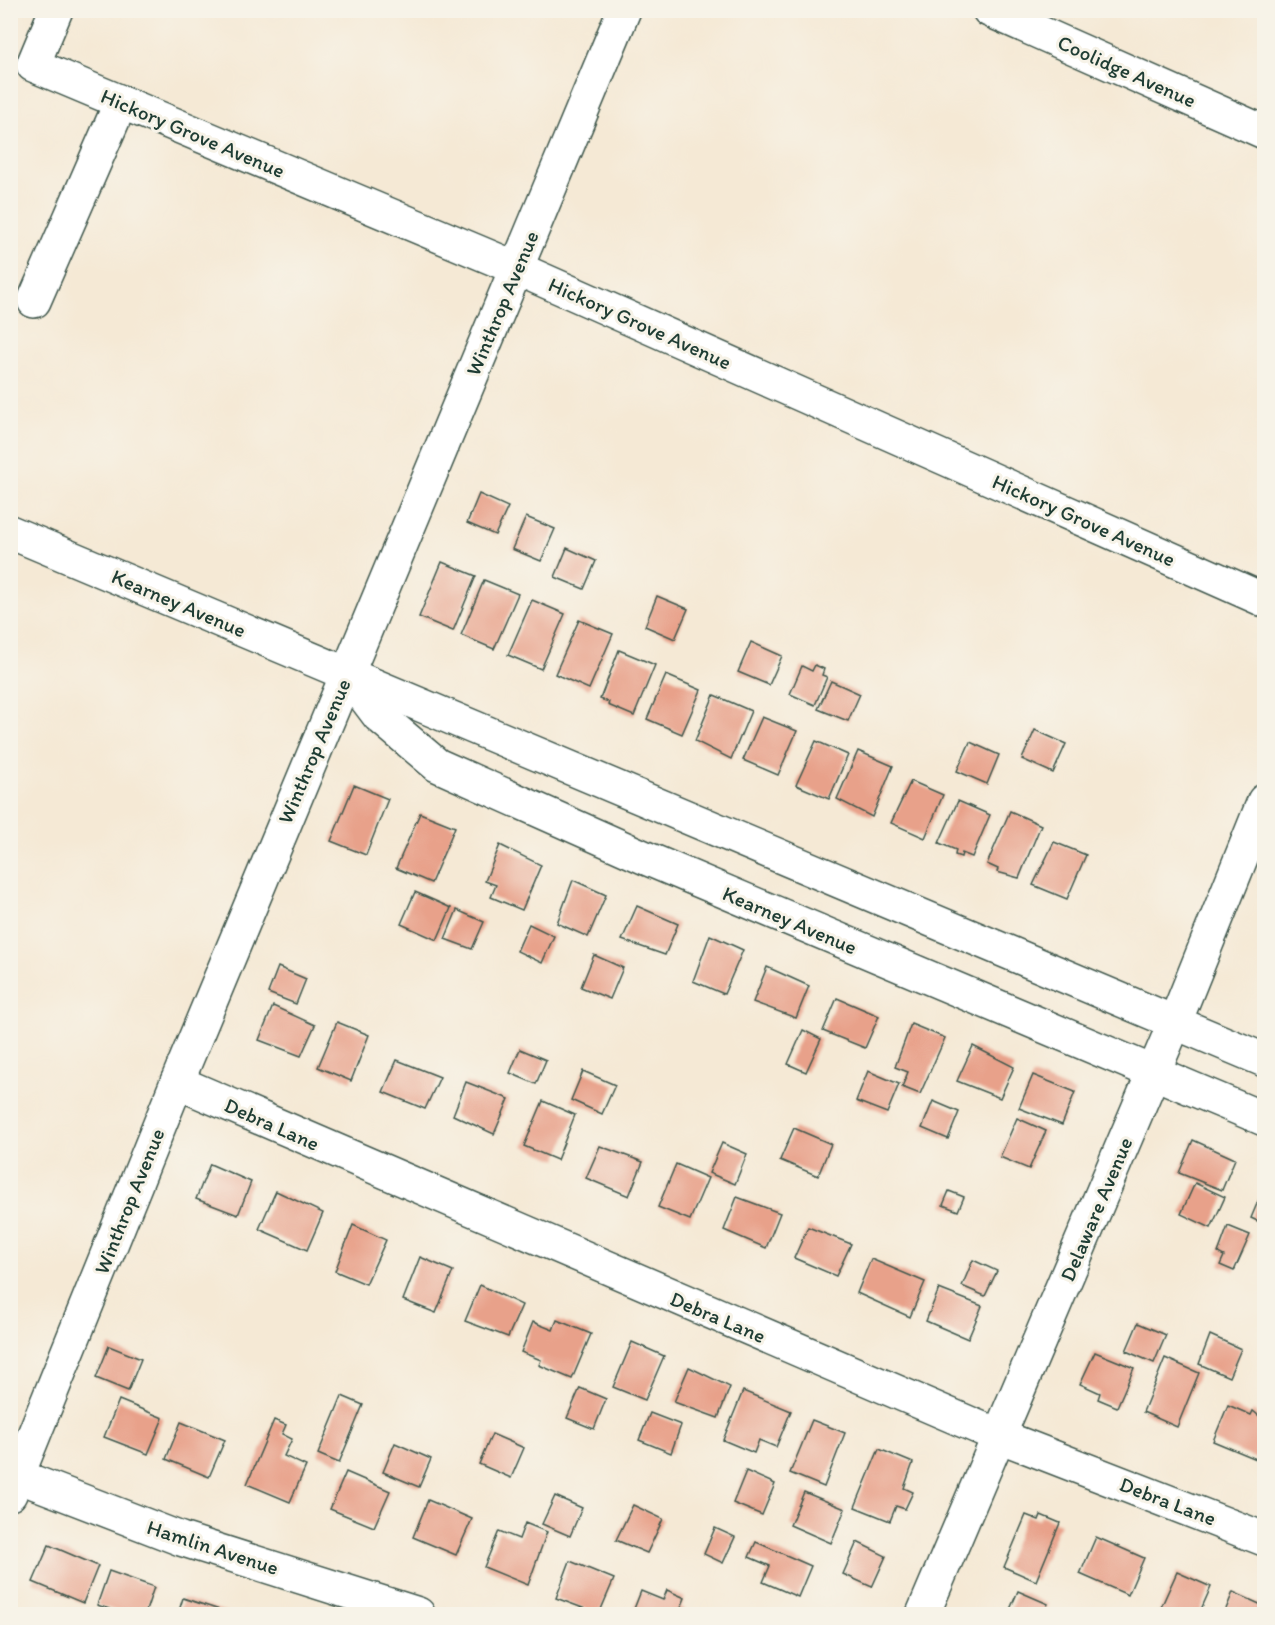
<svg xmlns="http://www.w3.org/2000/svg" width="1275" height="1625" font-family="Itim,sans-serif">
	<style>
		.building { fill: #e8a18a }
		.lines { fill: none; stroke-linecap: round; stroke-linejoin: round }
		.minor-casing { stroke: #3f574c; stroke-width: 36 }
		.minor { stroke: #fff; stroke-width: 33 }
		.labels { text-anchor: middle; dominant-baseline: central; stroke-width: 6; stroke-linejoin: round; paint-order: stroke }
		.street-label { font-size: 21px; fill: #1f3d34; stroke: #f7f3e8 }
	</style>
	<rect width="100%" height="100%" fill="#f7f3e8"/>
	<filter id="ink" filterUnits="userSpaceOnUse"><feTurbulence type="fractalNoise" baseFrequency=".0167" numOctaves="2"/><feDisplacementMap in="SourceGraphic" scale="12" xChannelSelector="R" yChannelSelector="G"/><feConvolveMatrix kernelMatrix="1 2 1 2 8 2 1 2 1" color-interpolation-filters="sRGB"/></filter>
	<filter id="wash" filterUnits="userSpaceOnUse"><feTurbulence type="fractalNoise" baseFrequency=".008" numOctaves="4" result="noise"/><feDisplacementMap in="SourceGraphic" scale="24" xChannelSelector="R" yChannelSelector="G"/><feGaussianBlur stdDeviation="1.35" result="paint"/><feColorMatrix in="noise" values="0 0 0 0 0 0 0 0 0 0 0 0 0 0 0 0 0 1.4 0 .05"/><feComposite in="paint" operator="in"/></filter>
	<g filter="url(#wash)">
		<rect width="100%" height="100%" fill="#f5e9d5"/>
		<g id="blocks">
			<!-- building -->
			<g class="building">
				<polygon points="479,494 508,507 495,535 467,523"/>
				<polygon points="526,517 555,529 541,561 512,549"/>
				<polygon points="567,548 596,561 584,589 555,577"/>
				<polygon points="442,562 476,576 453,631 419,617"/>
				<polygon points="484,580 518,594 494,649 461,635"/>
				<polygon points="657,596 688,609 675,639 645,626"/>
				<polygon points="532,600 565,614 541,669 508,655"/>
				<polygon points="579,620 613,634 589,689 555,674"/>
				<polygon points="751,642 782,656 769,685 738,672"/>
				<polygon points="619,650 655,665 634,716 608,705 609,702 600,699"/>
				<polygon points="815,665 824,669 822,675 827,677 815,705 790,694 802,666 812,671"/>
				<polygon points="666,675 701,690 682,734 647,719"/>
				<polygon points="831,681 860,694 848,721 818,709"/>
				<polygon points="714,695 751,711 731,759 695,741"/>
				<polygon points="762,717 797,731 778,775 743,760"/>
				<polygon points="1035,730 1066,744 1053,773 1022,759"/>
				<polygon points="816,741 848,755 829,799 796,785"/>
				<polygon points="970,742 999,755 987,784 957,771"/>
				<polygon points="858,751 893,766 872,817 837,799"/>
				<polygon points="911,781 943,795 925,838 891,823"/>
				<polygon points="354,785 388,799 366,855 331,841"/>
				<polygon points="958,801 990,815 972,857 962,853 961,857 955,855 956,850 939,843"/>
				<polygon points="1010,811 1041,825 1019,878 997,872 998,869 987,864"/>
				<polygon points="420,813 455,827 431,883 396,868"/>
				<polygon points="1054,842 1086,855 1067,899 1033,885"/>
				<polygon points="500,845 541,865 522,910 491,897 496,885 485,881"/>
				<polygon points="573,880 606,895 588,937 557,923"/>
				<polygon points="415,892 451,908 437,940 401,924"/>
				<polygon points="637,906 678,924 665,955 622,940"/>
				<polygon points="457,910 484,922 472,949 445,939"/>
				<polygon points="529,924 554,936 542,963 517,951"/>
				<polygon points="710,935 743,950 724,994 693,981"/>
				<polygon points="594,955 623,968 610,999 581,987"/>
				<polygon points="278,967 306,979 296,1004 268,993"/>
				<polygon points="767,967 809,986 796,1018 753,1002"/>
				<polygon points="837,998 879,1016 865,1048 823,1031"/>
				<polygon points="273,1006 315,1025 301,1056 259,1040"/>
				<polygon points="337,1022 369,1035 351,1081 318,1067"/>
				<polygon points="911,1024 945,1038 920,1094 902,1087 908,1072 895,1067"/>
				<polygon points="803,1030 821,1039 806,1072 788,1064"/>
				<polygon points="973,1046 1014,1067 1000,1098 957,1081"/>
				<polygon points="520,1049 546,1060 536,1084 510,1073"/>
				<polygon points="397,1060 440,1077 425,1109 383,1092"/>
				<polygon points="583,1071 615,1085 602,1114 571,1100"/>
				<polygon points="868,1071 899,1084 887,1113 856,1101"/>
				<polygon points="1033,1075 1075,1092 1062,1125 1019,1108"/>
				<polygon points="466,1082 509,1099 494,1134 453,1115"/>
				<polygon points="543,1101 575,1115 557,1160 524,1146"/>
				<polygon points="933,1101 959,1112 948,1139 922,1128"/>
				<polygon points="1017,1118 1046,1131 1029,1169 1000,1157"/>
				<polygon points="794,1128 831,1144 818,1176 780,1160"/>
				<polygon points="1193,1140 1235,1159 1222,1190 1179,1173"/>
				<polygon points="722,1143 747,1154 735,1184 709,1173"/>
				<polygon points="600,1146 643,1162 629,1196 586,1178"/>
				<polygon points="210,1164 251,1182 238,1215 196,1199"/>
				<polygon points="676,1164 708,1178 690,1220 658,1207"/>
				<polygon points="1195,1183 1225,1197 1211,1228 1181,1214"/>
				<polygon points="1264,1187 1264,1224 1251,1218"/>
				<polygon points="276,1191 323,1213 307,1250 259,1229"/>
				<polygon points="949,1191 964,1197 958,1211 943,1205"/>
				<polygon points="737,1197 780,1213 766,1248 724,1230"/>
				<polygon points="353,1225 386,1240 366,1284 335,1271"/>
				<polygon points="1228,1226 1250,1235 1234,1271 1220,1265 1224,1256 1218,1253"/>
				<polygon points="808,1227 851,1244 836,1276 794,1258"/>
				<polygon points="420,1257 453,1271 436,1313 403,1300"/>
				<polygon points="871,1259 925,1282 910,1317 857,1293"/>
				<polygon points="973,1260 997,1271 985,1296 962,1286"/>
				<polygon points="480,1285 522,1305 508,1337 465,1321"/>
				<polygon points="939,1289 982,1306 968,1339 926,1321"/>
				<polygon points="557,1320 591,1334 572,1379 539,1365 541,1360 521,1352 533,1322 553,1330"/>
				<polygon points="1138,1323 1166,1335 1154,1363 1126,1351"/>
				<polygon points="1210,1335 1241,1349 1229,1377 1199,1364"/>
				<polygon points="632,1342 664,1356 645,1400 613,1387"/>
				<polygon points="109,1346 141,1359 128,1391 96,1378"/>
				<polygon points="1095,1352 1134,1368 1117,1407 1098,1399 1100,1393 1080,1384"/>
				<polygon points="1165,1358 1199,1373 1177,1427 1143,1412"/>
				<polygon points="689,1367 730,1387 718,1418 674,1402"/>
				<polygon points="580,1388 606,1399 594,1429 567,1418"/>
				<polygon points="743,1391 791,1411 776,1447 759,1440 754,1453 723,1440"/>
				<polygon points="342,1396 363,1405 339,1463 318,1454"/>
				<polygon points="119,1400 163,1418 148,1454 104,1437"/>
				<polygon points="1228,1405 1251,1415 1253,1411 1264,1420 1264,1452 1261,1461 1213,1441"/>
				<polygon points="650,1413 681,1425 671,1453 639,1440"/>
				<polygon points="274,1420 286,1425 282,1434 292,1439 284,1456 306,1466 290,1502 247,1484"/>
				<polygon points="812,1420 845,1433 824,1487 790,1473"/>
				<polygon points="181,1422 225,1440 209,1477 166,1459"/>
				<polygon points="492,1434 524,1448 511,1478 479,1464"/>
				<polygon points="395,1443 431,1459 419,1487 383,1472"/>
				<polygon points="879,1449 913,1463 904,1488 913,1492 905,1509 896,1506 890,1521 855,1507"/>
				<polygon points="746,1471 775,1484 762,1515 733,1503"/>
				<polygon points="346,1472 390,1491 374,1527 330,1509"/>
				<polygon points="804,1492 845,1509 831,1543 790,1525"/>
				<polygon points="555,1496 582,1508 570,1536 542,1524"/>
				<polygon points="428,1500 472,1519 456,1555 413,1537"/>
				<polygon points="633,1505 663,1519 647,1553 616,1540"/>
				<polygon points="1026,1515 1039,1520 1041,1515 1060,1523 1036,1581 1004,1567"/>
				<polygon points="525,1523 547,1532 528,1585 484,1567 499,1531 519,1539"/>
				<polygon points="715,1528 735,1537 723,1563 704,1554"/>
				<polygon points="1096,1537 1144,1558 1128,1595 1080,1574"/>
				<polygon points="756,1542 811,1566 798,1597 763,1582 770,1566 749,1557"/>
				<polygon points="857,1542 886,1556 872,1587 843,1574"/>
				<polygon points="49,1545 98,1566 83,1603 33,1582"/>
				<polygon points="570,1561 614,1579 599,1614 556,1598"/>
				<polygon points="109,1571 154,1587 145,1614 125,1614 97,1605"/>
				<polygon points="1177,1572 1211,1587 1199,1614 1158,1614"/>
				<polygon points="667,1590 685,1598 681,1608 685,1609 683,1614 632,1614 641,1591 663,1600"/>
				<polygon points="1018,1591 1048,1604 1044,1614 1008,1614"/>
				<polygon points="1233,1592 1264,1606 1264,1614 1224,1614"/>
				<polygon points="183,1598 232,1614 178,1614"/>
			</g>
		</g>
	</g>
	<g filter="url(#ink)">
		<use href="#blocks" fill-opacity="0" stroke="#3f574c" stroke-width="1.5"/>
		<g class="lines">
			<!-- minor casing -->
			<g class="minor-casing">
				<g id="minor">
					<polyline points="56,10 33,65 516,268 1264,600"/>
					<polyline points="989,10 1264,132"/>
					<polyline points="34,301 121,102"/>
					<polyline points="10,532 1264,1060"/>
					<polyline points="348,675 379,716 437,765 648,859 1264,1119"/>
					<polyline points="177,1082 999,1436 1264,1539"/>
					<polyline points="10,1473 181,1539 418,1614"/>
					<polyline points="10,1494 177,1082 624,10"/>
					<polyline points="923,1614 1175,1022 1264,801"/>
				</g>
			</g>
			<!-- minor -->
			<use href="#minor" class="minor"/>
		</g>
	</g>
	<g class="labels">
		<!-- street labels -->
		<g class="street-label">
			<text transform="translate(1127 71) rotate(24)">Coolidge Avenue</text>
			<text transform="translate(193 133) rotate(23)">Hickory Grove Avenue</text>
			<text transform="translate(502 303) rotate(-67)">Winthrop Avenue</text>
			<text transform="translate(640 323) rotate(24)">Hickory Grove Avenue</text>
			<text transform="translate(1084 520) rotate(24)">Hickory Grove Avenue</text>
			<text transform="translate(179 603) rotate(23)">Kearney Avenue</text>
			<text transform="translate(314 751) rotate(-67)">Winthrop Avenue</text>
			<text transform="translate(790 920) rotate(23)">Kearney Avenue</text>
			<text transform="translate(272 1124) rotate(24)">Debra Lane</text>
			<text transform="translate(129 1201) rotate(-68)">Winthrop Avenue</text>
			<text transform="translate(1096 1209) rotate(-67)">Delaware Avenue</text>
			<text transform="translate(718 1317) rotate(23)">Debra Lane</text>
			<text transform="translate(1168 1501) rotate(21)">Debra Lane</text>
			<text transform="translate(213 1547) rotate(18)">Hamlin Avenue</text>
		</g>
	</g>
	<!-- margin -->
	<rect width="1275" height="1625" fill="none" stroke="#f7f3e8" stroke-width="36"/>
</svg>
